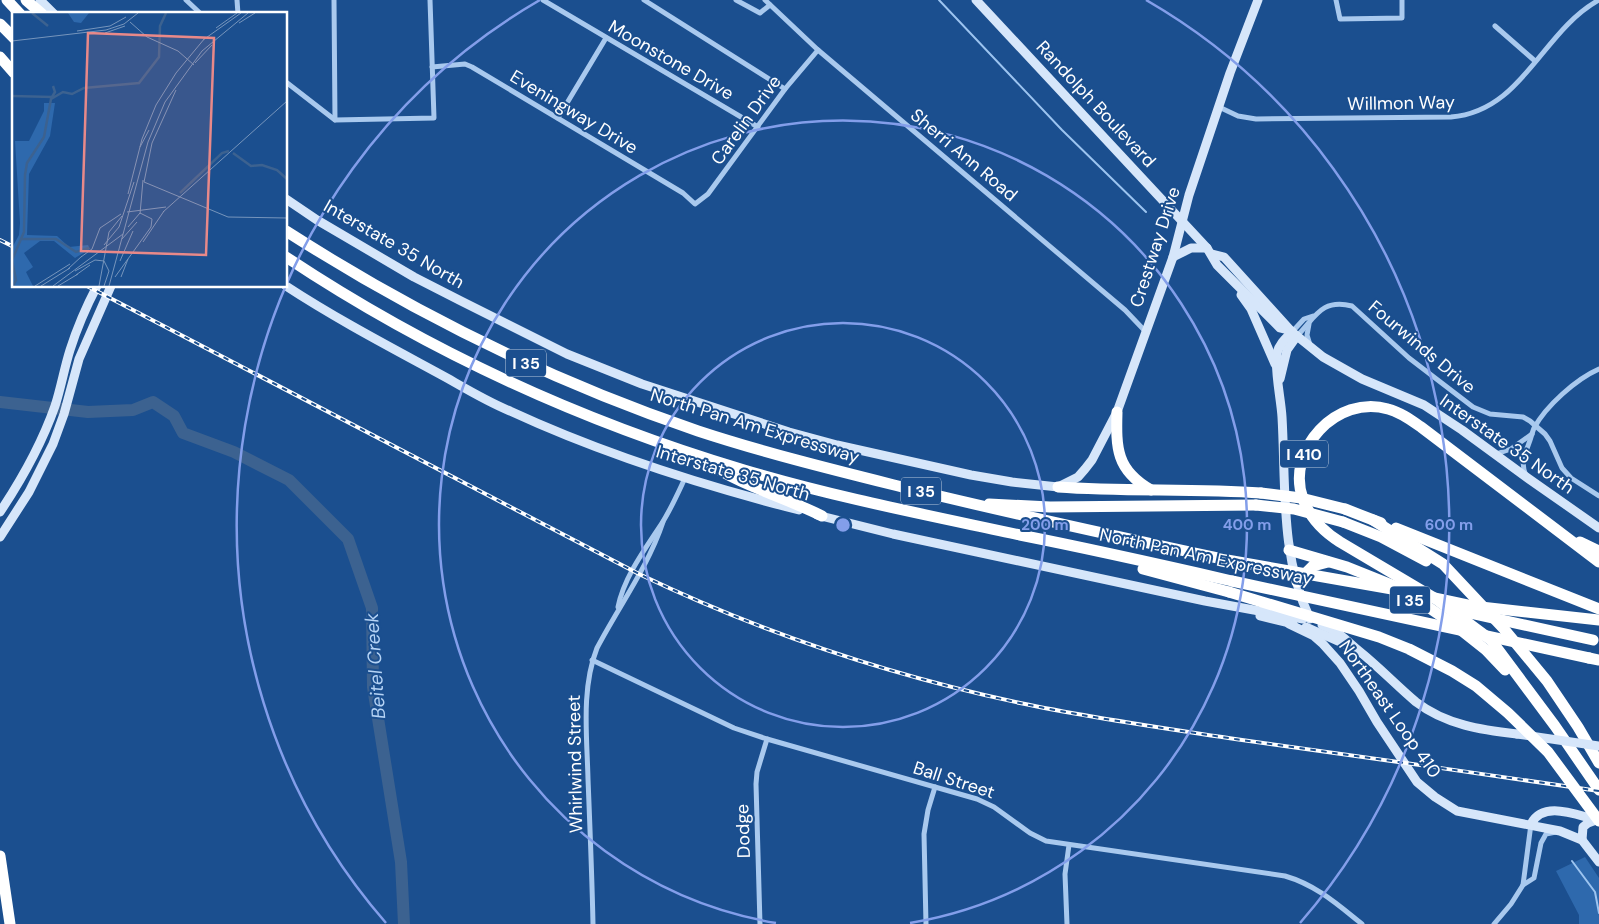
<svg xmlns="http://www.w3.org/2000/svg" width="1599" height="924" font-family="'DM Sans',sans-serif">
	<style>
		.green { fill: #2e69ad }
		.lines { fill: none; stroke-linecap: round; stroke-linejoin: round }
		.stream { stroke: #9cc4f0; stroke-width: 2 }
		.river { stroke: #3c6290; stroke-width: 12 }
		.street { stroke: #a9c9ee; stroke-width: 5 }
		.secondary { stroke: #d6e6fa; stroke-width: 9 }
		.highway { stroke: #fff; stroke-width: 11 }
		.rail-casing { stroke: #fff; stroke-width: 4 }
		.rail { stroke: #1b4f8f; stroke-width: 2; stroke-dasharray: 5.5; stroke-linecap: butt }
		.secondary-bridge { stroke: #d6e6fa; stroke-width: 9 }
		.highway-bridge { stroke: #fff; stroke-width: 11 }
		.ring { fill: none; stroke: #839eea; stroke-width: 2.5 }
		.labels { text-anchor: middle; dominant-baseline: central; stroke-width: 4; stroke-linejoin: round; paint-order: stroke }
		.shield { fill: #1b4f8f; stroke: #bbcadd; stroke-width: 1 }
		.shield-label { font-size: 16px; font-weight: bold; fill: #fff }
		.street-label { font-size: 18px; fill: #fff; stroke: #1b4f8f }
		.water-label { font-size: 19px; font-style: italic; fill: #b5d3f5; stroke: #1b4f8f }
		.inset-river { fill: none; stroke: #3c6290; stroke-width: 2.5 }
		.inset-road { fill: none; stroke: #7695bc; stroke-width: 1 }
		.view { fill: #e88989; fill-opacity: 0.15; stroke: #e88989; stroke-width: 2.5 }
		.inset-edge { fill: none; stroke: #fff; stroke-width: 2.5 }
		.centre { fill: #839eea; stroke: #1b4f8f; stroke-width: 2.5 }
		.ring-label { font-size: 15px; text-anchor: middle; font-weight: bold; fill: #839eea; stroke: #1b4f8f; stroke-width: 4; stroke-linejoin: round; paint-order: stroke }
	</style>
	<rect width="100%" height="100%" fill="#1b4f8f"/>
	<!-- green -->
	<polygon class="green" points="1585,857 1599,878 1599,924 1579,924 1579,915 1556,871"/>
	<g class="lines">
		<!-- stream -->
		<g class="stream">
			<polyline points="939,0 1062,130 1146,212"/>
			<polyline points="1572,861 1595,892 1599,913"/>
		</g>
		<!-- river -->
		<polyline class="river" points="0,402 88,412 133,410 153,402 174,416 183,433 234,452 289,480 348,539 372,608 373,687 401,862 404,924"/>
		<!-- street -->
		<g class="street">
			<polyline points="186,0 201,14"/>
			<polyline points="237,0 238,14"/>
			<polyline points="334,0 335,120"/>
			<polyline points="543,0 758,127"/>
			<polyline points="644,0 785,89"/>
			<polyline points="736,0 760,13 770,5"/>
			<polyline points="765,0 818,50 1125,310 1145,331"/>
			<polyline points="1336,0 1340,19 1402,18 1402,0"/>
			<polyline points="1495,26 1535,61"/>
			<polyline points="432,67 465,64 472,67 683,193 695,204 708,194 785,89 818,50"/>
			<polyline points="286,82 335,120 434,118 430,0"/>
			<path d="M1219 107 1238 116 1256 119 1451 117C1523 111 1541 32 1599 0"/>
			<polyline points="558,118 606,38"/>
			<polyline points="1309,324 1307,335 1310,345"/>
			<polyline points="1292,332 1304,319 1313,316"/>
			<path d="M1297 336C1315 318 1321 298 1352 306L1409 358 1473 407 1490 414 1523 417 1530 421 1545 434 1550 441 1562 468 1571 478 1599 496"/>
			<polyline points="1496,454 1511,449 1532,434"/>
			<path d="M1526 476C1520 462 1525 455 1529 443 1531 438 1532 433 1534 428 1546 406 1576 379 1599 369"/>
			<path d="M618 607C624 577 645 549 662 523 671 509 678 493 685 478"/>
			<path d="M592 660 734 728 767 739 977 799 994 807 1030 833 1046 841 1285 876C1316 885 1337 904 1362 924"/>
			<polyline points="1523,885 1534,878 1541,843 1546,834 1556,832"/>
			<path d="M593 924C592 876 590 828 588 779 587 736 581 689 597 648 619 606 648 567 663 522"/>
			<polyline points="760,924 756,784 757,772 767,739"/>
			<polyline points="926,924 924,834 928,810 935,787"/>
			<polyline points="1067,924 1065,874 1069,845"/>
			<polyline points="1494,924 1511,904 1523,885 1531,824"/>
		</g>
		<!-- secondary -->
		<g class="secondary">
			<polyline points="40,0 54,14"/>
			<polyline points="976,0 1207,248 1217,265 1280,328 1292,331"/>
			<polyline points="286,199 317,220 414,277 461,301 567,354 642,384 789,432 837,445 971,475 1012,482 1058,487 1078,477 1085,469 1092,460 1117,412 1173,257 1189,195 1230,73 1258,0"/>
			<polyline points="1212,254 1224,257 1292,332 1323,357 1362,379 1424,405 1462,430 1529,479 1599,528"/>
			<polyline points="1173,257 1191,248 1207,248"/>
			<path d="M286 286C338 320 392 348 447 378 468 390 488 402 510 411 603 454 701 485 799 510"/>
			<polyline points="1241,295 1251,309 1275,364"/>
			<path d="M1292 332C1286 338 1279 344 1277 353 1274 369 1281 399 1282 417 1286 486 1280 555 1310 619"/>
			<polyline points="1280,379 1287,350 1297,336"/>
			<path d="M0 512C22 479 42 443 55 406 61 388 64 369 70 350 77 328 86 307 97 286"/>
			<polyline points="817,515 893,534 1205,601 1303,619"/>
			<polyline points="0,537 29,492 53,444 64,414 79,359 111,286"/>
			<polyline points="1260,616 1293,624"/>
			<polyline points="1289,624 1314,636 1322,643 1340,663 1359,691 1377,722 1417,782 1435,797 1457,811 1560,831 1582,840 1599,862"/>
			<path d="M1322 625C1338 631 1347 641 1359 651 1379 667 1397 686 1416 702 1446 725 1482 730 1517 734"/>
			<polyline points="1306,627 1349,646"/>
			<path d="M1531 824C1543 800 1576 815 1597 820"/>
			<polyline points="1582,840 1583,827 1588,823 1596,820"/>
		</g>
		<!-- highway -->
		<g class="highway">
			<polyline points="7,0 20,14"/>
			<polyline points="26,0 42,14"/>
			<polyline points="0,24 14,38"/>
			<polyline points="0,57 14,73"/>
			<path d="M286 231C417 315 551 381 698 431 765 453 834 470 902 487 1010 513 1119 537 1227 560"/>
			<path d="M286 257C426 350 583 422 744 470 834 497 927 515 1020 535 1091 549 1162 565 1232 581"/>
			<path d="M1117 412C1116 448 1116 470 1151 490"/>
			<path d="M706 462C742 486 784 497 822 516"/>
			<path d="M1058 487C1126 492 1193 488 1261 493"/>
			<polyline points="989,504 1050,507 1256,505"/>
			<polyline points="1345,509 1381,523"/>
			<polyline points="1373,520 1443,564 1504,629 1547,681 1578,727 1599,763"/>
			<polyline points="1343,522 1381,537 1426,561"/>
			<polyline points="1396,528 1599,609"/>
			<polyline points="1580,542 1599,551"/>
			<polyline points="1289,550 1347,567 1402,589 1457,627 1486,650 1505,670"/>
			<path d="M1599 562 1421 427C1411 420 1400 412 1388 409 1337 394 1285 450 1303 499 1310 518 1324 532 1340 542L1436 599 1491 640 1555 726 1599 790"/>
			<polyline points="1143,569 1229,592"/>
			<polyline points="1297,582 1313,566 1328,562"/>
			<polyline points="1589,658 1599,660"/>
			<polyline points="0,856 10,924"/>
		</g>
		<!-- rail casing -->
		<g class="rail-casing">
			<g id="rail">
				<polyline points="0,240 14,247"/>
				<path d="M87 286 639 574C760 632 889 675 1020 703 1091 718 1163 728 1235 739 1356 756 1478 773 1599 791"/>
			</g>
		</g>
		<!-- rail -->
		<use href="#rail" class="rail"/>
		<!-- secondary-bridge -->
		<polyline class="secondary-bridge" points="1517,734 1599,746"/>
		<!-- highway-bridge -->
		<g class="highway-bridge">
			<polyline points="1261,493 1301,498 1345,509"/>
			<polyline points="1256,505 1294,509 1343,522"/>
			<polyline points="1227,560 1392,589 1472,606 1599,620"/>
			<polyline points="1232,581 1589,658"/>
			<polyline points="1229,592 1379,637 1409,649 1452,671 1476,686 1508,713 1548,752 1599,821"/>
			<polyline points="1456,610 1593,640"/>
		</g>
	</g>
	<!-- distance rings -->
	<g class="ring">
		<circle cx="843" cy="525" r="202"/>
		<path d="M776 923A404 404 0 1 1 910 923"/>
		<path d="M386 923A606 606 0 0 1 540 0M1146 0A606 606 0 0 1 1300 923"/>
	</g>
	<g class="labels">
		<!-- shield labels -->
		<g class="shield">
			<rect x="506" y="349.5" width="40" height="27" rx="4"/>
			<rect x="1280" y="440.5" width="48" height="27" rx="4"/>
			<rect x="901" y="477.5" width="40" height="27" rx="4"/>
			<rect x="1390" y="586.5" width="40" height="27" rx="4"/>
		</g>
		<g class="shield-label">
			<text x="526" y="363">I 35</text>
			<text x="1304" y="454">I 410</text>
			<text x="921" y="491">I 35</text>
			<text x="1410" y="600">I 35</text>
		</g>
		<!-- street labels -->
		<g class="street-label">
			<text transform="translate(671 60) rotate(30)">Moonstone Drive</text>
			<text transform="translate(1401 103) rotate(-1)">Willmon Way</text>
			<text transform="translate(1096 104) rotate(47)">Randolph Boulevard</text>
			<text transform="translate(574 112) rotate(31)">Eveningway Drive</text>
			<text transform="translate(746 120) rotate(-54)">Carelin Drive</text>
			<text transform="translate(964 155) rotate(40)">Sherri Ann Road</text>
			<text transform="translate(394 244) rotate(30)">Interstate 35 North</text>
			<text transform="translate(1155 247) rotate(-72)">Crestway Drive</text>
			<text transform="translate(1422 347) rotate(40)">Fourwinds Drive</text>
			<text transform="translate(755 426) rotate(17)">North Pan Am Expressway</text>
			<text transform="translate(1507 444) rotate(35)">Interstate 35 North</text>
			<text transform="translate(733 473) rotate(16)">Interstate 35 North</text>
			<text transform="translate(1206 557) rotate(12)">North Pan Am Expressway</text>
			<text transform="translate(1390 709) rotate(55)">Northeast Loop 410</text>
			<text transform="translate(575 764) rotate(-91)">Whirlwind Street</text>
			<text transform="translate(954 780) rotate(18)">Ball Street</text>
			<text transform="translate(743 831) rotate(-92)">Dodge</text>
		</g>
		<!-- water labels -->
		<g class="water-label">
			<text transform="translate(375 666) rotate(-94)">Beitel Creek</text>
		</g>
	</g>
	<!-- overview -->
	<g transform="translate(12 12)">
		<rect width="275" height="275" fill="#1b4f8f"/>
		<path d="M56 1H77L69 11 62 10ZM32 91H43L38 124 17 162 15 223 45 224 57 235 76 233 78 237 63 246 42 229H28L12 241 21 255 14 260 21 274H0V236L7 223 8 211 3 129H17L32 99Z" fill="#2e69ad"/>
		<path class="inset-river" d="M20 1 36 14M0 84 40 85 43 80 41 74M221 141 239 154 250 153 265 158 275 167M168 181 210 141 217 139M9 227H44L64 240 77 236M1 274 4 268 0 248 12 220 13 163 15 151 32 125 39 87 51 80 60 82 72 76 127 71 147 45 148 14 154 1"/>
		<path class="inset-road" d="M118 10 135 25 166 39 182 53M227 11 243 1M204 16 225 1M65 19 98 14 114 5M93 21 113 14M191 28 229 1M0 29 94 18 112 12 126 1M183 51 200 33M164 78 140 131 132 170 216 205 275 206M128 135 137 118M116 182 130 127 144 93 164 61 193 26M115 200 154 195M151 200 275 89M128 202 131 168M110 227 125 210M131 230 152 199M92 233 107 215 122 170M69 245 80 237 88 216 109 202M108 249 121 219M56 257 70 244M63 259 83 248 92 249 97 259 92 274M64 263 78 253M103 265 139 215 140 207 128 201 116 215M109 265 116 247M23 274 58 252M29 274 58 256M41 274 111 222M46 274 66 262M87 274 97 220 110 204M97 274 136 130 153 90 190 39 236 1"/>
		<path class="view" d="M76 21 202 26 194 243 69 239Z"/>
		<rect width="275" height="275" class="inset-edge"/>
	</g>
	<circle cx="843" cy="525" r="8" class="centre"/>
	<g class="ring-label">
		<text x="1045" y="530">200 m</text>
		<text x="1247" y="530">400 m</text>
		<text x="1449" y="530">600 m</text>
	</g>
</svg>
